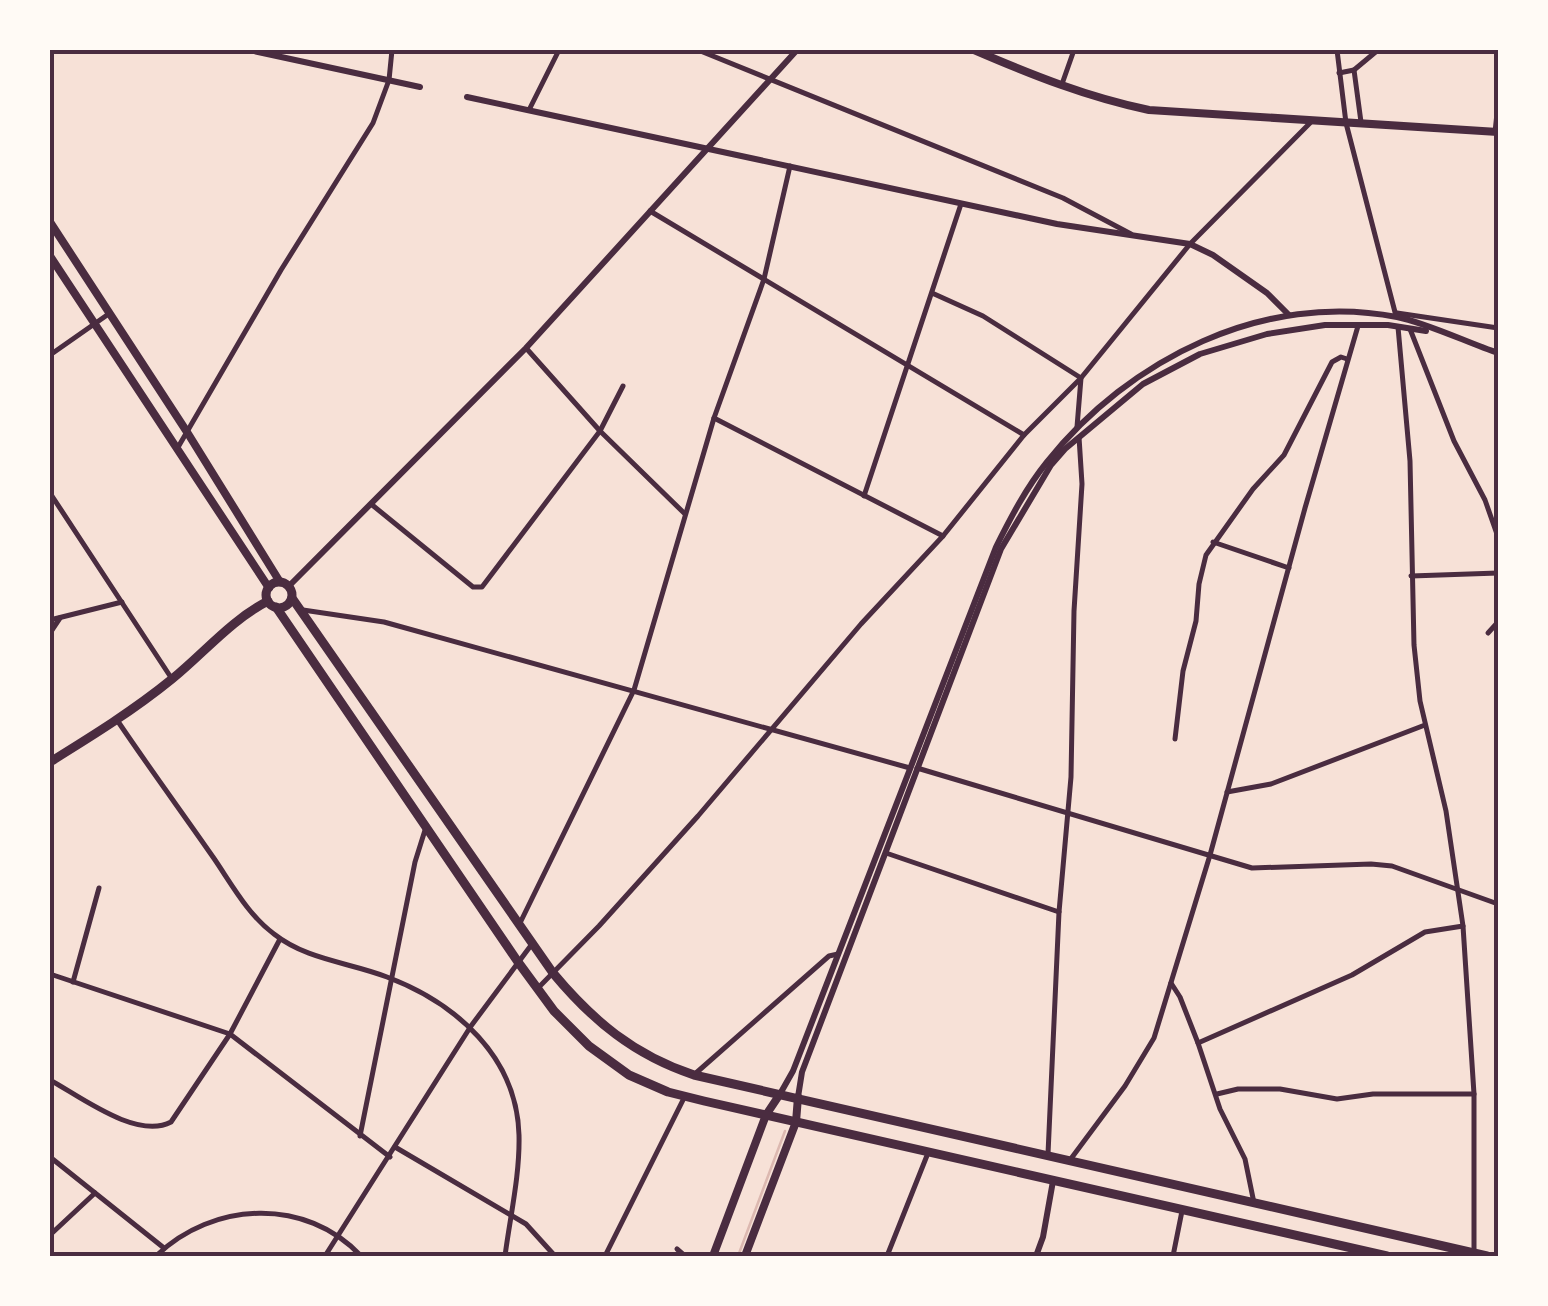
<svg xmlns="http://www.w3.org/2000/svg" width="1548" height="1306" font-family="Montserrat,sans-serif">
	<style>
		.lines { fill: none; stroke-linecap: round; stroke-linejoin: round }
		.stream { stroke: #dcb8b0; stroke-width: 2.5 }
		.minor { stroke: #4a2c40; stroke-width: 5 }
		.tertiary { stroke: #4a2c40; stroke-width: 6 }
		.secondary { stroke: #4a2c40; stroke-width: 8 }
		.primary { stroke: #4a2c40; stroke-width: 9 }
		.neatline { fill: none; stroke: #4a2c40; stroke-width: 4 }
	</style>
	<rect width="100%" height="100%" fill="#f7e1d7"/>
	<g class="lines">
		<!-- stream -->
		<polyline class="stream" points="738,1256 785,1131"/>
		<!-- minor -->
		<g class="minor">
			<polyline points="698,50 1063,198 1131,234"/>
			<polyline points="1337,50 1346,123 1396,316"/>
			<polyline points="1354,70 1361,122"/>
			<polyline points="1339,73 1354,70 1378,50"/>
			<polyline points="1062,84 1074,50"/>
			<polyline points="529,110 559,50"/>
			<polyline points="1495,132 1498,104"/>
			<polyline points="650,211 1024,435"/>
			<polyline points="932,293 983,316 1081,378 1077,427"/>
			<polyline points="1397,313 1498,328"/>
			<polyline points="1398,327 1410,461 1414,645 1420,701 1446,811 1463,926 1474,1094 1474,1253"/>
			<polyline points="1410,329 1454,441 1485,500 1498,537"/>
			<polyline points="526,348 600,431 684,513"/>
			<polyline points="50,355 110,313"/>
			<polyline points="714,418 943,536"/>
			<polyline points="177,449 281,270 373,123 389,80 392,50"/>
			<polyline points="50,493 172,679"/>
			<polyline points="864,496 961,204"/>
			<polyline points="371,504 473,587 482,587 600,431 623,386"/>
			<polyline points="1213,542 1289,568"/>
			<polyline points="1411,576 1498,573"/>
			<polyline points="303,610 384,622 910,768"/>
			<polyline points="50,620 122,602"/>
			<polyline points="50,633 60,618"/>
			<polyline points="1488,633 1498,622"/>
			<path d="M117 720C148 766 181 811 213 857 231 883 248 915 274 934 307 960 348 962 387 977 456 1003 517 1057 519 1135 520 1175 510 1217 505 1256"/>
			<polyline points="1175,739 1183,671 1196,621 1199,584 1206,555 1253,489 1284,455 1332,362 1341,357 1347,359"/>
			<polyline points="917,768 1252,868 1371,864 1392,866 1498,904"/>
			<polyline points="1227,792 1271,784 1425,725"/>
			<polyline points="886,853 1059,912"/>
			<polyline points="520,923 634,690 714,418 764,279 790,166"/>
			<polyline points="50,974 230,1034 390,1157"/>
			<polyline points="73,982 99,888"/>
			<polyline points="1171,983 1180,997 1198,1043 1220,1109 1245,1159 1254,1203"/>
			<polyline points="539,987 599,926 698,816 861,624 943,536 1024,435 1081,378 1190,244 1312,121"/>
			<polyline points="1198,1043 1352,975 1425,932 1463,926"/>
			<polyline points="696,1073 829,956 838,954"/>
			<path d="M50 1080C81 1097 137 1140 171 1122L230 1034 280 939"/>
			<polyline points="1217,1094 1238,1089 1280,1089 1337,1099 1373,1094 1474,1094"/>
			<polyline points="360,1136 415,862 426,827"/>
			<polyline points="395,1147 526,1224 555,1256"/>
			<polyline points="1048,1154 1059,912 1071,777 1074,611 1082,484 1079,437"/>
			<polyline points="50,1157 164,1248"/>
			<polyline points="1070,1160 1125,1086 1154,1038 1210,855 1305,508 1358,326"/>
			<polyline points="50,1235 95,1193"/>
			<polyline points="677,1249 685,1256"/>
			<path d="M156 1256C213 1201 306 1197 361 1256"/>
			<polyline points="325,1256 471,1026 532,944"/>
			<polyline points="605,1256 684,1098"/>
			<polyline points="887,1256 928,1153"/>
			<polyline points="1173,1256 1182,1211"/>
		</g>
		<!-- tertiary -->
		<g class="tertiary">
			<polyline points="249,50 420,87"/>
			<polyline points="467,97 1057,224 1190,244 1213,255 1267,293 1289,315"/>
			<polyline points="289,586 526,348 797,50"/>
			<path d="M780 1094 793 1071 996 547C1011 517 1026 488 1047 462 1129 359 1264 291 1397 317 1427 323 1468 343 1498 353"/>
			<polyline points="798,1097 802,1072 1001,549 1051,465 1065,449 1143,384 1200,354 1267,334 1325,325 1388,325 1426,331"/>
			<polyline points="1036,1256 1043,1237 1053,1181"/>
		</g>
		<!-- secondary -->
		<g class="secondary">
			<path d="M974 50C1032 75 1087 97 1149 110L1498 132"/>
			<polyline points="50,222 187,432 280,582"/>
			<polyline points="50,256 269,588"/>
			<polyline points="713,1256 766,1115 780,1094"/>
			<polyline points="745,1256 796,1122 798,1097"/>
		</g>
		<!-- primary -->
		<g class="primary">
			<circle cx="279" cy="595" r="13"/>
			<path d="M292 598 553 973C593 1021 634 1055 694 1075L1487 1256"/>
			<polyline points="276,607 518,962 554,1011 589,1046 629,1075 668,1092 704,1101 1387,1256"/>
			<path d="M50 762C92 736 134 710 172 679 204 653 231 620 268 601"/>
		</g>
	</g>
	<!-- border -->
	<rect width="1548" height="1306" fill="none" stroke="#fffaf5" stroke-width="105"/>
	<rect x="52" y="52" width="1444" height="1202" class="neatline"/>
</svg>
